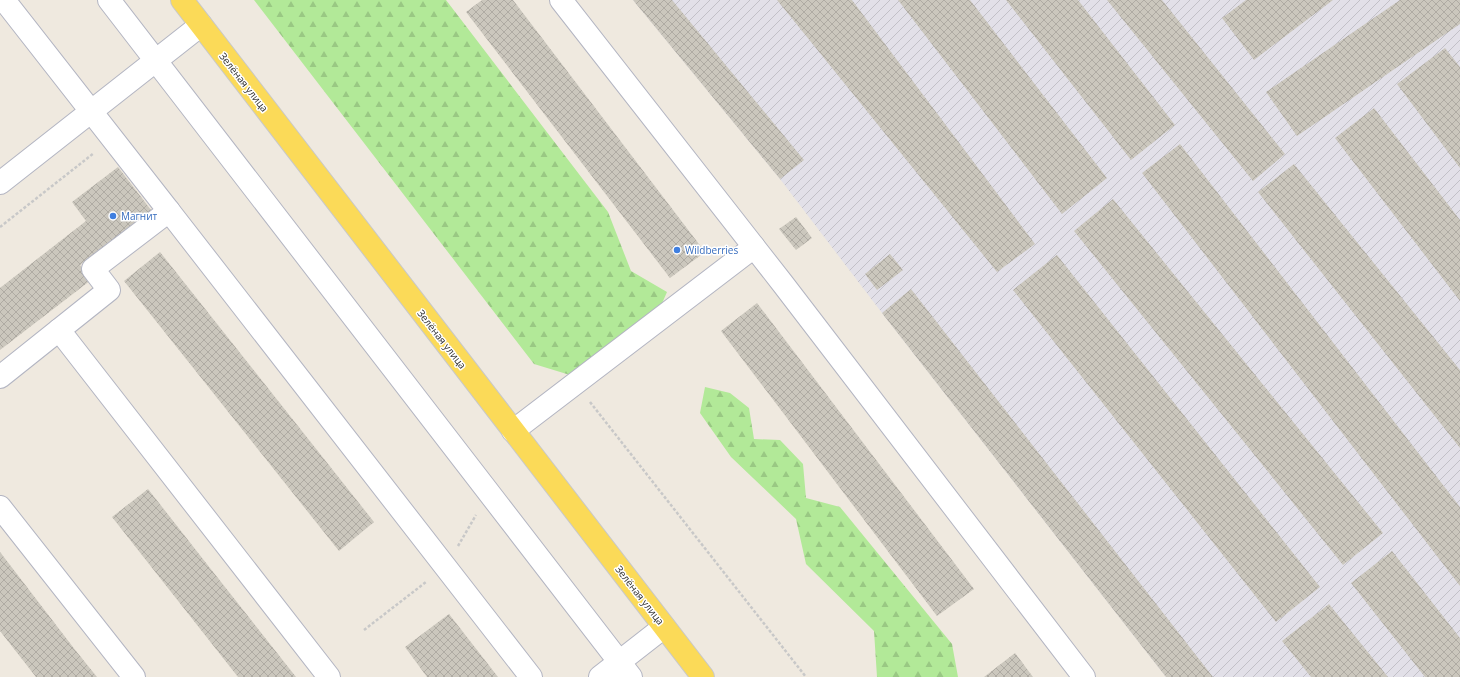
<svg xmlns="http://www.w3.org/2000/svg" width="1460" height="677" font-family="'Open Sans',sans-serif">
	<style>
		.industrial { fill: url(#industrial-furrows) }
		.forest { fill: url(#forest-firs) }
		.building { fill: url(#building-cross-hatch) }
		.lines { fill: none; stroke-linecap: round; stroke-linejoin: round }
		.minor-casing { stroke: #b3b5c2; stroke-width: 24 }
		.major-casing { stroke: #c8c8c8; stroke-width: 24 }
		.path { stroke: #c8c8c8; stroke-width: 2.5; stroke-dasharray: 3 2; stroke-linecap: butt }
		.minor { stroke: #fff; stroke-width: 22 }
		.major { stroke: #fbda58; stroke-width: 22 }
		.shop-dot { fill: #3f7fe0; stroke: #fff; stroke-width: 1.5 }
		.labels { text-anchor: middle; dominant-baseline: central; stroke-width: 3; stroke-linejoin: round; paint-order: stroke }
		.street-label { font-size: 10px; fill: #2d2d2d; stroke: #fff }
		.shop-label { font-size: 10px; fill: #366cbe; stroke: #fff; text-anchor: start }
	</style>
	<defs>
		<pattern id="industrial-furrows" width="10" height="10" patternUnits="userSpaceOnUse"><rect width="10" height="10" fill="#e2e0e8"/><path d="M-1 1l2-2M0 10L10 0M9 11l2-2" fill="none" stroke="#c2c0c7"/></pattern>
		<pattern id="forest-firs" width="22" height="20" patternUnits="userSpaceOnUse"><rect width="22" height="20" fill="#b2e998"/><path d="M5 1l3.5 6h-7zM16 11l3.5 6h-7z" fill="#99c883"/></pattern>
		<pattern id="building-cross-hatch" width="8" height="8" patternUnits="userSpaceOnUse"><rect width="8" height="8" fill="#cbc7bd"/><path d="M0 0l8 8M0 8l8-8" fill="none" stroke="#afaba3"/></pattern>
	</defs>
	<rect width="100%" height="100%" fill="#efe9df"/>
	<!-- industrial -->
	<polygon class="industrial" points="633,0 1460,0 1460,677 1166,677 882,313 780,179"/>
	<!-- forest -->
	<g class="forest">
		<polygon points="254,0 446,0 608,212 631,271 667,292 660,308 570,375 534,364"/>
		<polygon points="705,387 730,393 749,408 754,439 780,440 803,464 806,498 840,507 952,644 958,677 877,677 874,631 806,564 796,519 731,457 700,413"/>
	</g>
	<!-- building -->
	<g class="building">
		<polygon points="482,0 513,0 705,252 670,278 466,12"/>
		<polygon points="633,0 672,0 804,160 780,179"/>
		<polygon points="777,0 852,0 1035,244 997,272"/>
		<polygon points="898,0 970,0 1107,178 1062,214"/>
		<polygon points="1006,0 1078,0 1175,125 1131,160"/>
		<polygon points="1107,0 1162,0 1285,154 1253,181"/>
		<polygon points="1246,0 1333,0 1254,60 1222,18"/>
		<polygon points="1400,0 1460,0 1460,24 1297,136 1266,92"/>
		<polygon points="1445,48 1460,67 1460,168 1397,84"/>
		<polygon points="1374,108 1460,220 1460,301 1335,138"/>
		<polygon points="1180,144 1460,507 1460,586 1142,173"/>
		<polygon points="1294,164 1460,370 1460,448 1258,192"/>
		<polygon points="118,167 151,210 80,265 91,280 0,350 0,288 86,221 72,202"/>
		<polygon points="1113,199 1383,533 1343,565 1074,231"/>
		<polygon points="796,217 812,238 796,250 779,229"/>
		<polygon points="160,252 374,522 339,551 124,281"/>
		<polygon points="890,254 903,270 877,290 865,274"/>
		<polygon points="1057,255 1320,587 1276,622 1013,290"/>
		<polygon points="911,289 1213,677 1166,677 882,313"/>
		<polygon points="757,303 974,589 937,616 721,331"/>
		<polygon points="148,489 210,568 296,677 238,677 112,517"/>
		<polygon points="1392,551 1460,638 1460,677 1425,677 1351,583"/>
		<polygon points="0,552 76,651 97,677 36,677 0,631"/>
		<polygon points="1329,604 1388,677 1311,677 1282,641"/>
		<polygon points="449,614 498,677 427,677 405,647"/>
		<polygon points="1015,653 1033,677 984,677"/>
	</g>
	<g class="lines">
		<!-- minor casing -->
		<g class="minor-casing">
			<g id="minor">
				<polyline points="109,0 631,677"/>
				<polyline points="561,0 783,284 1084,677"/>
				<polyline points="0,183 201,25"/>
				<polyline points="169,211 531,677"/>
				<polyline points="59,330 329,677"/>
				<polyline points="0,377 109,290 93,269 169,211 4,0"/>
				<polyline points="513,431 754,247"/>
				<polyline points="0,507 134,677"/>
				<polyline points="600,677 664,627"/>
			</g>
		</g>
		<!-- major casing -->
		<g class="major-casing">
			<polyline id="major" points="182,0 703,677"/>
		</g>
		<!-- path -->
		<g class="path">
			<polyline points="0,227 94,153"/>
			<polyline points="590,402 806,677"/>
			<polyline points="458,546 476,515"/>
			<polyline points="364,630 426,582"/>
		</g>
		<!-- minor -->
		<use href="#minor" class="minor"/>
		<!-- major -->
		<use href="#major" class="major"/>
	</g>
	<!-- markers -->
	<g class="shop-dot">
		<circle cx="113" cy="216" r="4"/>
		<circle cx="677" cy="250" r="4"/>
	</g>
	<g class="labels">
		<!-- street labels -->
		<g class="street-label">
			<text transform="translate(244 82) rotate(52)">Зелёная улица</text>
			<text transform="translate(442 339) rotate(52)">Зелёная улица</text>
			<text transform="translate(640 595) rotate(52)">Зелёная улица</text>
		</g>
		<!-- shop labels -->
		<g class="shop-label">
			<text x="121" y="216">Магнит</text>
			<text x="685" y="250">Wildberries</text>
		</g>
	</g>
</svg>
